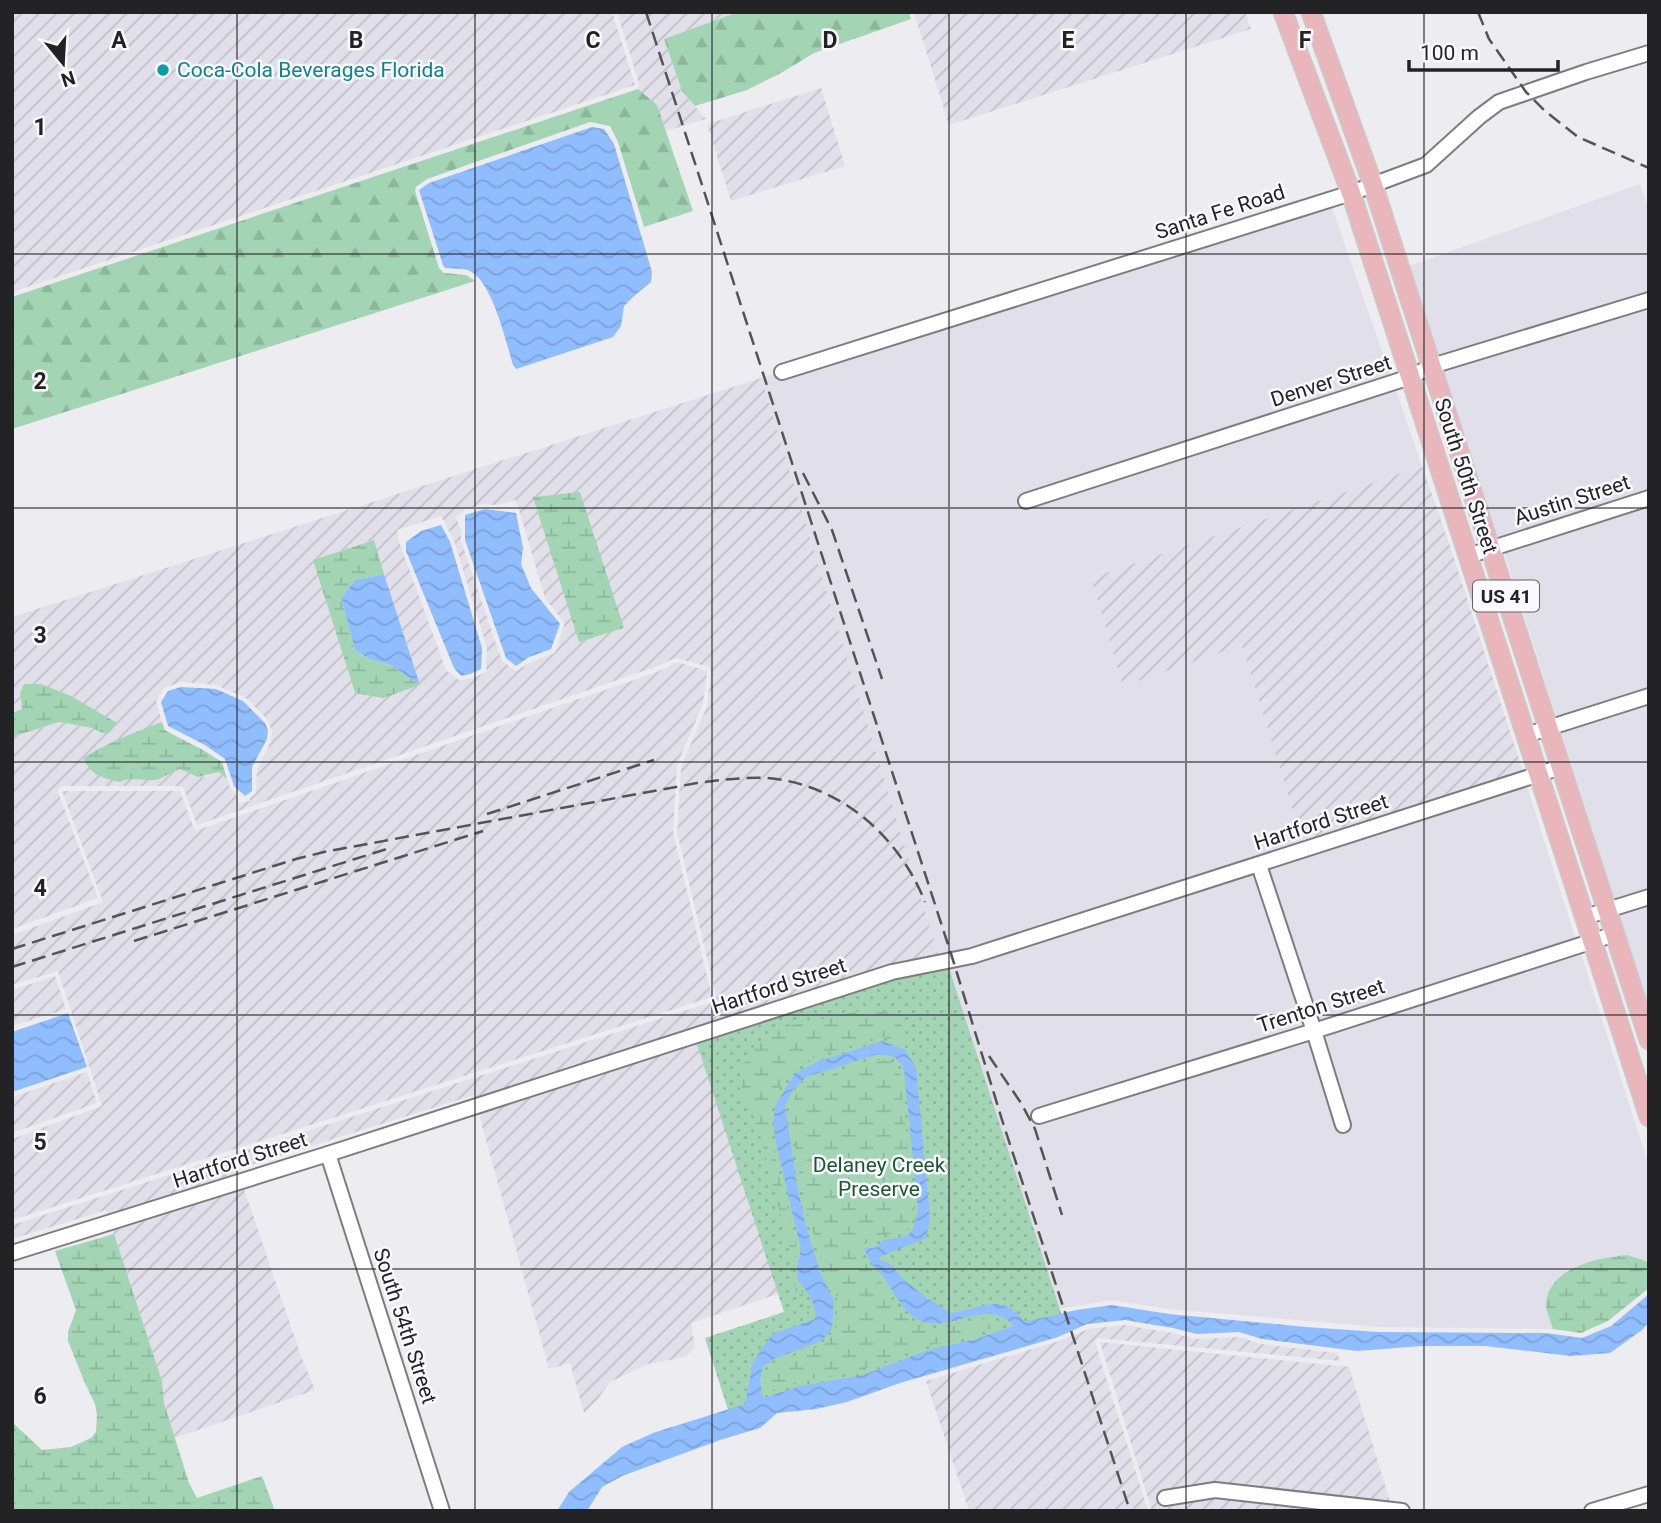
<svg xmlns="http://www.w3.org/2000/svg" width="1661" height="1523" font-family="Roboto,sans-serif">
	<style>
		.built { fill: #e1dfe9 }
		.industrial { fill: url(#industrial-furrows); fill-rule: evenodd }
		.grass { fill: url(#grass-dots) }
		.forest { fill: url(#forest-firs) }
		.wetland { fill: url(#wetland-marsh) }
		.water { fill: url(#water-waves); fill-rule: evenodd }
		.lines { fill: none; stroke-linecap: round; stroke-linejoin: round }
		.minor-casing { stroke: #7d7c7f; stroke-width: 18 }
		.major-casing { stroke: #cacaca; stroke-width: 21 }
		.minor { stroke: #fff; stroke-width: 14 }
		.major { stroke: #e9b6bb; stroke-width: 18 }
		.rail { stroke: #545356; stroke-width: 2.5; stroke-dasharray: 14 7; stroke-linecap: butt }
		.grid { fill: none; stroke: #232224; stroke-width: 2; stroke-opacity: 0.55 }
		.culture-dot { fill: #0f9aa8; stroke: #faf9fd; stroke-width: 2.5 }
		.labels { text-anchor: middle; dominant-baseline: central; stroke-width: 5; stroke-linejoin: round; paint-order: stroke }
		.shield { fill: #faf9fd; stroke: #646265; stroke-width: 2 }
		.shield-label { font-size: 19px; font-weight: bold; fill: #232224 }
		.culture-label { font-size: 21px; fill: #0d838f; stroke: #faf9fd; text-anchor: start }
		.street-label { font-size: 21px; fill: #232224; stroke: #faf9fd }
		.park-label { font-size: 21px; fill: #1c5636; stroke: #faf9fd }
		.grid-label { font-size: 23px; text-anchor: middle; font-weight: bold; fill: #232224; stroke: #faf9fd; stroke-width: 5; stroke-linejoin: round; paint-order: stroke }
	</style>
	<defs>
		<pattern id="industrial-furrows" width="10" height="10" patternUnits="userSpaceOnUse" patternTransform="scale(1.75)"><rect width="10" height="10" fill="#e1dfe9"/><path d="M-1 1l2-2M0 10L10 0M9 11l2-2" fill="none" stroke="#c1bfc8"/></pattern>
		<pattern id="grass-dots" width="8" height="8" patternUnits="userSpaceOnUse" patternTransform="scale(1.75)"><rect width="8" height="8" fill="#a3d5b4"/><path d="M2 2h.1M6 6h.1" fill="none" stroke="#8cb79b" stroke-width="1.8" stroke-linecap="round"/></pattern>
		<pattern id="forest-firs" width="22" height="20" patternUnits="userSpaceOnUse" patternTransform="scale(1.75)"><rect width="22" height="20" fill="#a3d5b4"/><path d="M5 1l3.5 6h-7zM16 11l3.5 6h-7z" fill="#8cb79b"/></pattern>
		<pattern id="wetland-marsh" width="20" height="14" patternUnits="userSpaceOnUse" patternTransform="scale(1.75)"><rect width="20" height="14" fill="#a3d5b4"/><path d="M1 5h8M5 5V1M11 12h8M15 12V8" fill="none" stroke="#8cb79b"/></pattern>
		<pattern id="water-waves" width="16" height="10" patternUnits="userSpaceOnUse" patternTransform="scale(1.75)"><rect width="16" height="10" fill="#90bdfe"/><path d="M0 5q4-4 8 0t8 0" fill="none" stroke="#7ca2da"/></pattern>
	</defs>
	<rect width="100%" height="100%" fill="#edecf0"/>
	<!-- built -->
	<g class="built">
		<polygon points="1640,184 1649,210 1649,294 1437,359 1406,267"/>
		<polygon points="1331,205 1391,377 1019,498 1023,508 1395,388 1422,466 1091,578 1123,686 1242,644 1303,844 970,950 939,957 761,378 777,373 779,379"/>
		<polygon points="1649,306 1649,492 1500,540 1495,531 1441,370"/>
		<polygon points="1649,504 1649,690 1557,719 1504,551"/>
		<polygon points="1649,702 1649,891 1615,902 1561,730"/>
		<polygon points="1526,783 1576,940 1317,1024 1265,868"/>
		<polygon points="1256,872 1307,1027 1033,1112 1036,1123 1310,1038 1339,1131 1349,1129 1320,1035 1580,951 1649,1166 1649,1262 1646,1260 1546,1304 1553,1329 1378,1327 1169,1309 1112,1300 1058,1309 943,968"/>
		<polygon points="1649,903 1649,1010 1618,913"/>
	</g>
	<!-- industrial -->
	<g class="industrial">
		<polygon points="12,12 612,12 635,85 12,292"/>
		<polygon points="617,12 738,12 664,39 682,91 706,119 666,131 657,106 638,89 639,84"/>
		<polygon points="914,12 1245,12 1251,29 949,125"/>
		<polygon points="821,88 845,166 731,201 707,124"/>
		<path d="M761 378 938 954 475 1100 474 1095 238 1169 240 1175 109 1217 106 1210 12 1239V1225L715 1001 716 996 677 832 681 767 707 706 711 672 709 667 675 658 655 667 197 825 184 789 181 786H61L58 789V792L98 898 12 929V737L59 722 92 728 103 733H109L20 693 22 709 12 713V617ZM516 500 545 598 564 622V626L558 643 559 646 554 653 531 662 516 671 502 661 461 541V530L455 516 461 514 464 510 483 504 495 505ZM441 516 454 540 487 648 486 666 487 672 472 678 462 680H459L446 670 398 539 397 530ZM373 540 420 685 355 692 313 560ZM181 682 216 685 246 698 268 720 272 731 271 742 257 769 256 793 250 798V801L239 803 236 794 230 788 227 779 219 772 205 777 180 769 167 773 158 779 127 778 93 752 162 722 156 701 164 688Z"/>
		<polygon points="1422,466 1450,546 1523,772 1303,844 1242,645 1123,686 1091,578"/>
		<polygon points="677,662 707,671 703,704 677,765 673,832 712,997 12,1220 12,1139 102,1106 58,971 12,985 12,935 103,902 62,791 180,791 195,831 657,672"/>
		<polygon points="55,976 66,1009 12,1026 12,990"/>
		<polygon points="706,1038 784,1292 691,1323 695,1348 685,1357 648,1364 610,1382 597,1400 584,1413 570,1363 549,1369 478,1111"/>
		<polygon points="87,1072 97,1103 12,1133 12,1097"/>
		<polygon points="243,1186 301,1356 315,1390 175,1438 164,1403 162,1381 112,1228"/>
		<polygon points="1125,1325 1172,1333 1196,1339 1239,1337 1261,1344 1337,1353 1340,1361 1097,1338 1095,1342 1148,1511 969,1511 926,1381 1059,1341 1088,1329"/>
		<polygon points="1100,1342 1349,1367 1393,1511 1152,1511"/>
	</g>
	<!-- grass -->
	<polygon class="grass" points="947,962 1063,1319 733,1425 705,1338 784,1312 696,1041"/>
	<!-- forest -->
	<g class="forest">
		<polygon points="738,12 909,12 911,19 814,53 781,73 747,90 695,106 682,91 664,39"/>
		<polygon points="638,89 657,105 693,211 644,227 618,142 610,126 590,122 427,179 416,187 415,191 439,268 444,273 466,275 475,281 12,429 12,297"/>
	</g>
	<!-- wetland -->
	<g class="wetland">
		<polygon points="580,492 624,628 579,642 533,497"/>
		<polygon points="374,540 384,574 355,580 341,598 355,650 369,659 391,665 420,685 383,698 355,693 313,560"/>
		<polygon points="24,684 41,684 71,696 117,723 109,733 103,733 92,728 59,722 12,737 12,713 22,709 20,693"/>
		<path d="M162 722 165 730 170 733 203 750 222 762 227 779 219 772 198 777 180 769C172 772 166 776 159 779 146 783 132 775 120 782 102 778 91 775 83 758 107 743 135 732 162 722Z"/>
		<polygon points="880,1007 901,1023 909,1048 905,1044 881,1036 815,1057 792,1070 772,1101 769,1121 772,1143 797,1249 793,1266 793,1282 801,1290 812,1310 810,1315 802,1298 789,1282 792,1260 759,1131 742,1089 740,1070 755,1045 783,1027"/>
		<path d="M876 1060C888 1060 895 1060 900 1072L914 1208 909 1226 905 1232 883 1235 872 1243H862L860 1245C861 1261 873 1270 881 1282 890 1294 897 1312 911 1321 945 1343 977 1306 1005 1324L974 1334 923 1347 861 1370 800 1381 767 1392 765 1381 767 1370 776 1363 823 1345 836 1332 838 1300 825 1274 811 1225 801 1184 789 1108 797 1093 809 1082Z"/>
		<polygon points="114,1234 162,1381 164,1403 189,1483 197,1498 262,1476 275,1511 12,1511 12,1422 42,1450 71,1447 91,1438 96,1432 97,1414 95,1404 84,1381 68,1341 68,1332 76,1310 55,1251"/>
		<path d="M1627 1255 1649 1262V1288L1608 1321 1581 1333 1553 1329C1551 1321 1545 1310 1546 1302 1551 1267 1597 1258 1627 1255Z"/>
	</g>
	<!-- water -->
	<g class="water">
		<path d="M592 127 604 129 614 144 652 272 651 282 634 296 624 306 621 326 613 337 516 369 513 365C506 342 492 279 468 270 461 268 452 269 445 268L443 265 419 190 429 183Z"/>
		<polygon points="485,509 516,513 523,548 521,564 531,588 560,624 551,649 529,657 516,666 506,658 465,540 465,515"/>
		<polygon points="441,525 450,542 482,648 481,669 470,674 461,676 454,668 406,551 406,542 421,531"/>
		<polygon points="384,574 420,685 391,665 369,659 355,650 341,598 355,580"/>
		<polygon points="181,687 216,689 243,701 265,723 268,730 267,739 252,767 252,791 245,796 234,786 225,759 205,745 168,726 161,702 168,691"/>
		<polygon points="68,1013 87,1067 12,1092 12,1032"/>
		<path d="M882 1041 904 1049 916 1067 930 1219 926 1238C910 1246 893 1249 878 1259L893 1266 901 1277 927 1298 951 1313C982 1310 1000 1290 1025 1322L1076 1310 1112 1305 1169 1314 1306 1327 1378 1332 1546 1333 1582 1338 1611 1326 1649 1294V1322L1642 1330 1610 1353 1571 1356 1485 1346H1422L1357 1351 1262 1339 1239 1332 1197 1334 1173 1328 1125 1320 1087 1324 1058 1337 900 1383 847 1402 816 1409 777 1413 760 1428 720 1440 622 1476 602 1487 587 1511H557L569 1492 622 1447 653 1433 745 1404 753 1362 772 1334 815 1319C817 1305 808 1291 798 1281L797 1267 801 1249 776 1143 773 1121 776 1104 795 1073 817 1062ZM875 1055C891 1055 898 1055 904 1071L918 1209 913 1229 907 1236 884 1240 874 1248H864C866 1253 868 1258 871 1263 875 1269 881 1273 885 1279 893 1291 900 1306 911 1315 945 1342 982 1293 1014 1326L976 1339 925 1351 863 1375 801 1386 763 1398 760 1381 763 1367 774 1359 821 1341 832 1330 834 1300 821 1275 806 1226 797 1185 785 1106 793 1090 806 1077Z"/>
	</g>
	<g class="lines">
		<!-- minor casing -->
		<g class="minor-casing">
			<g id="minor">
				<polyline points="782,372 1351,193 1426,165 1479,117 1499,102 1586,72 1649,53"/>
				<polyline points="1026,501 1410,377 1432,366 1649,300"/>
				<polyline points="1468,556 1649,498"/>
				<polyline points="1526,735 1649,696"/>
				<polyline points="1259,865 1314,1031 1343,1125"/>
				<polyline points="1585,917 1649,897"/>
				<polyline points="1039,1116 1314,1031 1615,934"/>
				<polyline points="328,1154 442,1511"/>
				<polyline points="12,1253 328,1154 892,972 972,956 1561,767"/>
				<polyline points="1165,1498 1215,1490 1402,1511"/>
				<polyline points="1592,1511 1649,1494"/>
			</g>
		</g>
		<!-- major casing -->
		<g class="major-casing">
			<g id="major">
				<polyline points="1283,12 1351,193 1649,1117"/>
				<polyline points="1311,12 1373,185 1649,1040"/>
			</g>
		</g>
		<!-- minor -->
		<use href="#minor" class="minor"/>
		<!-- major -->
		<use href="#major" class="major"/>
		<!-- rail -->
		<g class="rail">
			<polyline points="646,12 953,960 1003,1123 1130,1511"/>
			<polyline points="1478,12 1489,39 1526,92 1545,111 1578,137 1649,168"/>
			<polyline points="803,473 832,530 882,679"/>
			<polyline points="487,814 654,760"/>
			<polyline points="134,941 483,831"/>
			<path d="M12 949 296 859 324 852 697 783C721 780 743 777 767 778 840 784 899 836 925 902"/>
			<polyline points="12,967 390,848"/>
			<polyline points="989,1056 1021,1103 1035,1129 1062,1215"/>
		</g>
	</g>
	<!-- grid -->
	<path class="grid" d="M237 12V1511M475 12V1511M712 12V1511M949 12V1511M1186 12V1511M1424 12V1511M12 254H1649M12 508H1649M12 762H1649M12 1015H1649M12 1269H1649"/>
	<!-- markers -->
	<circle class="culture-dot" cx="163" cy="70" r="7"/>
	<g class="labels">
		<!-- shield labels -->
		<rect class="shield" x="1473" y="580.5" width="66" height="31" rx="5"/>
		<g class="shield-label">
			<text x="1506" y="596">US 41</text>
		</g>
		<!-- culture labels -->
		<g class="culture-label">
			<text x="177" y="70">Coca-Cola Beverages Florida</text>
		</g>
		<!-- street labels -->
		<g class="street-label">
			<text transform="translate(1220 212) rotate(-18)">Santa Fe Road</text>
			<text transform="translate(1331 381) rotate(-18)">Denver Street</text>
			<text transform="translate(1466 476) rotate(72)">South 50th Street</text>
			<text transform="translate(1572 500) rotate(-18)">Austin Street</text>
			<text transform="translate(1321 822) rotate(-18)">Hartford Street</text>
			<text transform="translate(779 986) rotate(-18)">Hartford Street</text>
			<text transform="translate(1321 1006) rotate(-18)">Trenton Street</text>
			<text transform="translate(240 1160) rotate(-18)">Hartford Street</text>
			<text transform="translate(405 1326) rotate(72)">South 54th Street</text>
		</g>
		<!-- park labels -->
		<g class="park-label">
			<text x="879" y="1165">Delaney Creek<tspan x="879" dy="24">Preserve</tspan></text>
		</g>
	</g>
	<g class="grid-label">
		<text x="119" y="48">A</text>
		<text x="356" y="48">B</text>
		<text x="593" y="48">C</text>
		<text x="830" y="48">D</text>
		<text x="1068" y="48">E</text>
		<text x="1305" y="48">F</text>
		<text x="40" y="135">1</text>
		<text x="40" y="389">2</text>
		<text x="40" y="643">3</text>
		<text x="40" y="896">4</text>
		<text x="40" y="1150">5</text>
		<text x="40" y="1404">6</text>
	</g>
	<!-- border -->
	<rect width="1661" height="1523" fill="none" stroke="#232224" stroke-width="28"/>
	<!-- north arrow -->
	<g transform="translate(63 63) rotate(162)" stroke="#faf9fd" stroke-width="5" paint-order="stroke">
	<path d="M0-5L12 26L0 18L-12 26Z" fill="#232224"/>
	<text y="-10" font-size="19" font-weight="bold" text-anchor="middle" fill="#232224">N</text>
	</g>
	<!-- scale -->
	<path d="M1409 60v10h149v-10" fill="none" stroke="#232224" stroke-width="3.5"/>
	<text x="1420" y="60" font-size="21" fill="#232224" stroke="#faf9fd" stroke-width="5" paint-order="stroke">100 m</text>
</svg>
